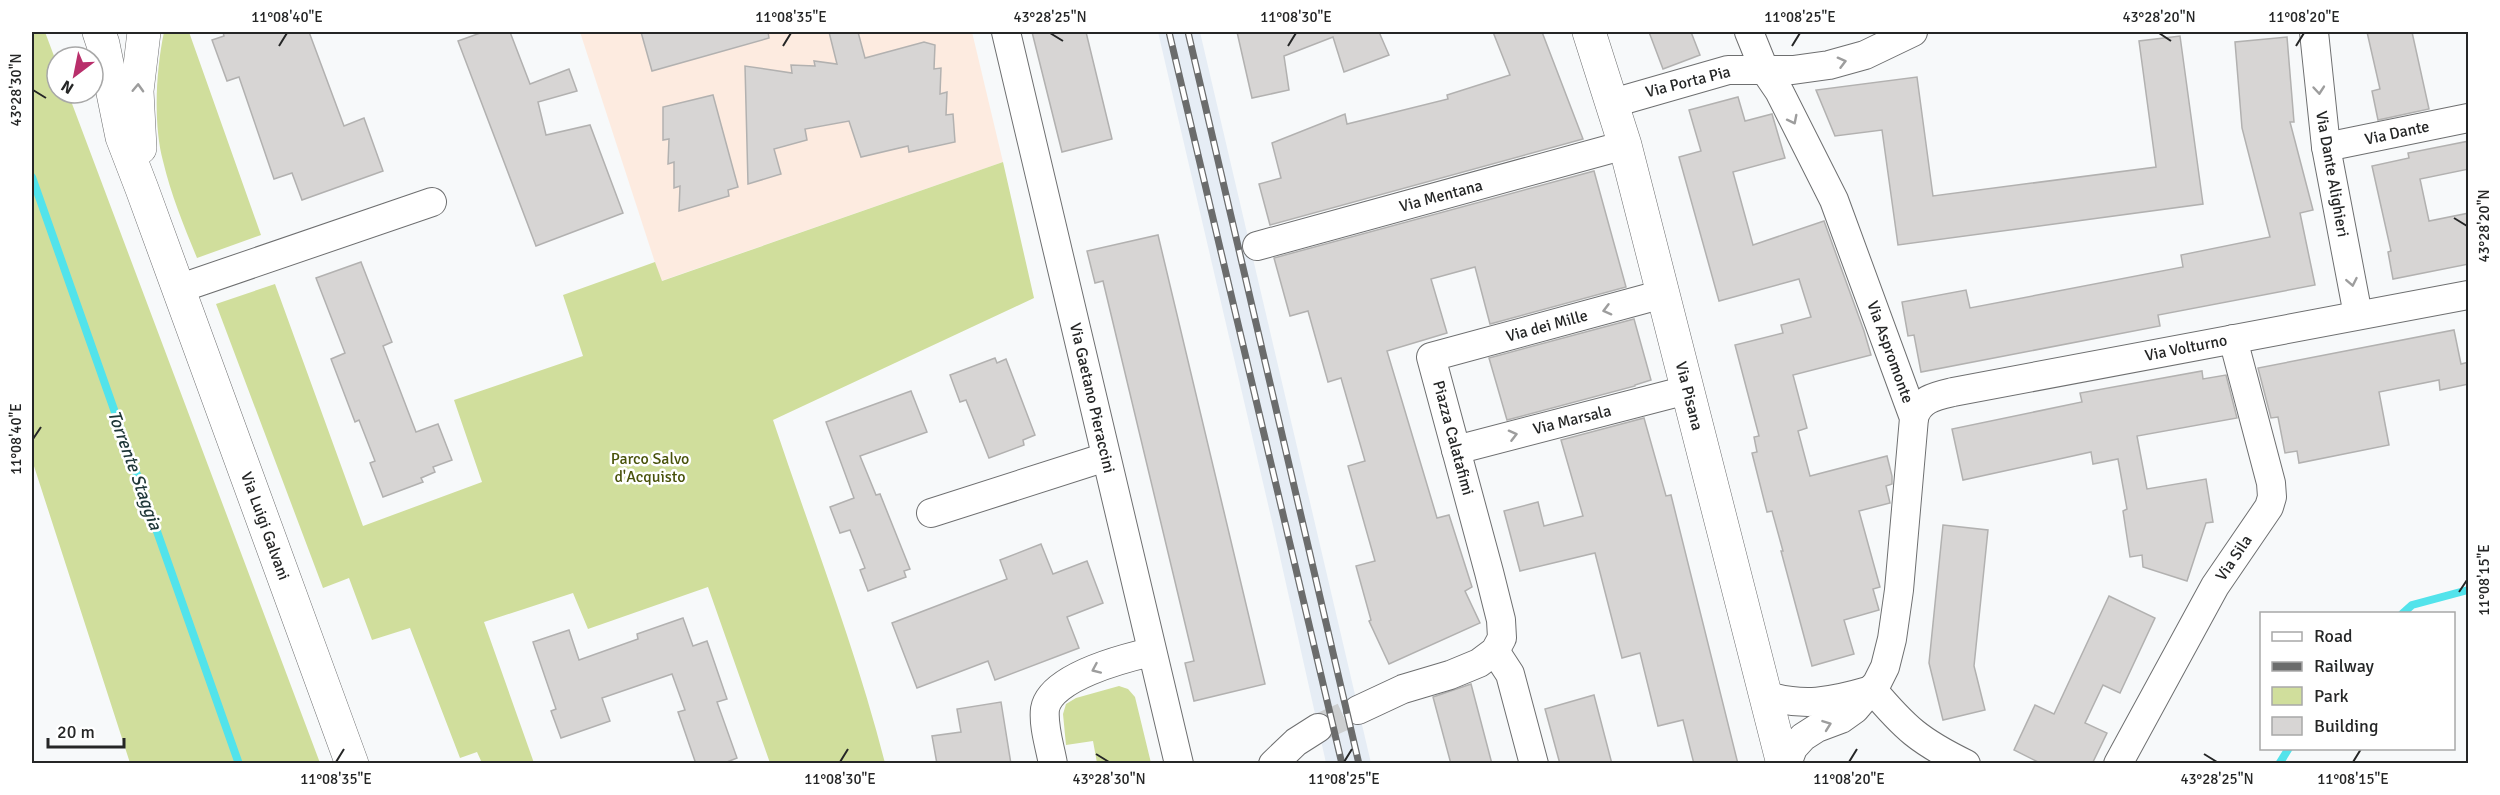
<svg xmlns="http://www.w3.org/2000/svg" width="2500" height="795" font-family="Signika,sans-serif">
	<style>
		.built { fill: #e6edf5 }
		.education { fill: #fdebe0 }
		.green { fill: #d0de9c }
		.lines { fill: none; stroke-linecap: round; stroke-linejoin: round }
		.stream { stroke: #52e3eb; stroke-width: 8 }
		.building { fill: #d7d5d4; stroke: #b2b1b0; stroke-width: 1.5 }
		.minor-tunnel { stroke: #cdcfd0; stroke-width: 28; stroke-dasharray: 28 14; stroke-linecap: butt }
		.minor-casing { stroke: #6e6f70; stroke-width: 30 }
		.secondary-casing { stroke: #6e6f70; stroke-width: 34 }
		.minor { stroke: #fff; stroke-width: 28 }
		.secondary { stroke: #fff; stroke-width: 33 }
		.rail-casing { stroke: #6b6c6c; stroke-width: 7 }
		.rail { stroke: #fff; stroke-width: 4.5; stroke-dasharray: 14; stroke-linecap: butt }
		.oneway { stroke: #9d9d9d }
		.ticks { fill: none; stroke: #252626; stroke-width: 2 }
		.labels { text-anchor: middle; dominant-baseline: central; stroke-width: 5; stroke-linejoin: round; paint-order: stroke }
		.street-label { font-size: 16px; fill: #252626; stroke: #fff }
		.park-label { font-size: 16px; fill: #48520a; stroke: #fff }
		.water-label { font-size: 18px; font-style: italic; fill: #1e3637; stroke: #fff }
		.neatline { fill: none; stroke: #252626; stroke-width: 2 }
		.ticks-label { font-size: 15px; text-anchor: middle; fill: #252626 }
	</style>
	<rect width="100%" height="100%" fill="#f7f9fa"/>
	<!-- built -->
	<polygon class="built" points="1158,32 1200,32 1371,763 1326,763 1274,530"/>
	<!-- education -->
	<polygon class="education" points="580,32 972,32 1003,162 661,281"/>
	<!-- green -->
	<g class="green">
		<polygon points="32,32 45,32 57,64 57,93 68,93 320,763 130,763 32,460"/>
		<path d="M164 32H189L261 235 197 258C184 226 171 195 163 161 153 123 156 70 164 32Z"/>
		<path d="M1003 162 1034 298 773 420C811 534 855 646 885 763H770L708 587 588 629 573 593 484 622 534 763H482L477 752 460 758 410 628 372 640 349 578 323 588 216 304 275 284 363 526 482 482 454 400 583 356 563 295 655 262 662 281Z"/>
		<polygon points="1119,686 1128,689 1135,697 1151,763 1097,763 1093,741 1066,745 1063,714 1066,704 1076,698"/>
	</g>
	<g class="lines">
		<!-- stream -->
		<g class="stream">
			<polyline points="32,177 239,764"/>
			<polyline points="2402,614 2412,605 2468,590"/>
			<polyline points="2279,764 2289,748"/>
		</g>
	</g>
	<!-- building -->
	<g class="building">
		<polygon points="223,32 309,32 344,126 364,118 383,171 302,200 292,173 274,179 239,77 227,81 212,40 224,36"/>
		<polygon points="483,32 510,32 530,84 569,69 577,91 538,102 546,135 590,125 623,213 536,246 458,41"/>
		<polygon points="641,32 768,32 769,38 652,71"/>
		<polygon points="829,32 858,32 865,58 924,42 935,45 934,69 941,68 940,94 947,92 946,115 953,114 955,142 909,152 908,146 861,157 849,121 805,129 807,140 774,149 781,174 748,184 745,66 792,73 791,65 815,66 814,61 837,64"/>
		<polygon points="1032,32 1086,32 1112,139 1062,152"/>
		<polygon points="1237,32 1379,32 1389,55 1344,72 1333,37 1284,56 1289,90 1252,98"/>
		<polygon points="1493,32 1542,32 1583,139 1270,225 1259,184 1281,178 1272,143 1345,114 1347,124 1448,99 1447,95 1510,75"/>
		<polygon points="1649,32 1691,32 1700,55 1663,69"/>
		<polygon points="2367,32 2412,32 2429,109 2378,120 2372,91 2380,89"/>
		<polygon points="2180,36 2203,204 1898,245 1882,130 1835,136 1816,90 1917,77 1933,196 2156,167 2139,41"/>
		<polygon points="2287,37 2294,122 2290,122 2313,210 2300,213 2315,285 2158,315 2160,326 1921,372 1914,335 1908,336 1902,302 1966,290 1970,308 2183,267 2181,255 2270,237 2242,128 2235,42"/>
		<polygon points="713,95 738,187 728,190 729,196 679,211 680,186 674,188 674,162 668,164 669,139 663,140 663,107"/>
		<polygon points="1738,97 1745,121 1772,114 1785,158 1733,172 1753,245 1824,221 1864,331 1871,355 1793,375 1807,428 1798,431 1810,476 1887,456 1892,476 1892,484 1886,486 1890,503 1859,511 1880,587 1873,589 1879,610 1844,620 1854,654 1812,666 1781,551 1783,551 1772,511 1767,512 1752,453 1757,452 1754,437 1759,436 1735,345 1783,333 1781,325 1811,317 1799,279 1719,301 1679,157 1701,151 1689,110"/>
		<polygon points="2469,141 2469,169 2420,179 2429,221 2469,213 2469,264 2393,279 2388,252 2391,251 2372,166 2409,158 2408,153"/>
		<polygon points="1594,171 1626,287 1490,324 1475,267 1431,279 1447,333 1387,351 1437,518 1449,515 1472,587 1465,591 1480,623 1389,664 1369,621 1371,620 1356,566 1375,561 1348,466 1365,461 1341,378 1328,382 1308,311 1290,316 1274,258"/>
		<polygon points="1158,235 1265,684 1194,701 1185,663 1194,661 1103,281 1095,283 1087,251"/>
		<polygon points="361,262 392,342 383,346 416,432 438,424 452,460 433,467 435,472 421,478 423,482 383,497 370,463 375,461 359,420 355,422 331,359 345,353 316,278"/>
		<polygon points="1634,319 1651,380 1635,385 1635,386 1507,420 1489,358"/>
		<polygon points="2454,330 2461,364 2469,362 2469,384 2440,390 2439,380 2379,392 2389,445 2299,463 2297,451 2285,453 2278,417 2271,418 2258,368"/>
		<polygon points="995,358 997,363 1006,359 1035,435 1023,440 1024,445 989,458 966,400 960,402 950,375"/>
		<polygon points="2202,371 2203,379 2226,375 2237,418 2137,436 2147,489 2206,479 2213,522 2206,523 2187,581 2143,567 2142,555 2130,557 2123,511 2127,509 2118,459 2093,464 2091,452 1963,480 1952,429 2082,402 2080,393"/>
		<polygon points="911,391 927,432 860,456 876,495 880,494 910,569 904,571 906,577 868,591 860,570 865,568 850,530 840,533 830,507 854,498 826,422"/>
		<polygon points="1644,418 1666,496 1671,495 1738,764 1694,764 1683,720 1658,726 1640,653 1622,658 1595,553 1520,571 1504,511 1538,502 1544,526 1583,516 1561,440"/>
		<polygon points="1943,525 1988,530 1974,666 1985,710 1943,720 1929,663"/>
		<polygon points="1041,544 1053,574 1087,561 1103,603 1067,617 1079,648 995,680 988,661 917,688 892,623 1007,579 1000,560"/>
		<polygon points="2109,596 2155,618 2120,693 2103,685 2085,723 2107,733 2092,764 2042,764 2014,750 2035,705 2054,714"/>
		<polygon points="683,618 693,646 707,641 727,699 717,702 737,758 722,764 696,764 678,712 685,710 672,674 602,698 610,721 561,738 551,711 556,709 533,642 569,630 579,660 638,639 637,634"/>
		<polygon points="1471,684 1492,764 1451,764 1433,697"/>
		<polygon points="1594,695 1612,764 1560,764 1545,709"/>
		<polygon points="1001,702 1011,764 937,764 932,736 961,732 957,709"/>
	</g>
	<g class="lines">
		<!-- minor-tunnel -->
		<polyline class="minor-tunnel" points="1318,728 1358,710"/>
		<!-- minor casing -->
		<g class="minor-casing">
			<g id="minor">
				<polyline points="1006,32 1179,764"/>
				<polyline points="1749,32 1764,69 1779,91 1834,200 1914,418 1899,590 1892,639 1885,667 1877,683 1855,709 1841,719 1817,728 1803,737 1793,748 1787,764"/>
				<polyline points="2314,32 2326,147 2358,315"/>
				<polyline points="1613,103 1728,70 1793,70 1829,65 1865,55 1913,32"/>
				<polyline points="2326,147 2468,118"/>
				<polyline points="1257,246 1625,145"/>
				<polyline points="178,289 432,202"/>
				<path d="M1914 418C1919 399 1936 396 1953 392L2468 295"/>
				<polyline points="1456,450 1687,390"/>
				<polyline points="931,513 1106,457"/>
				<polyline points="1495,651 1510,674 1534,764"/>
				<path d="M1872 689C1905 728 1919 741 1966 764"/>
				<path d="M1765 695C1802 707 1831 702 1868 691"/>
				<polyline points="1358,710 1403,689 1450,675 1479,663 1495,651 1502,638 1501,620 1489,572 1431,357 1663,294"/>
				<path d="M1053 764C1050 747 1043 726 1045 709 1050 677 1125 658 1151 652"/>
				<polyline points="1273,764 1296,742 1318,728"/>
				<polyline points="2118,764 2215,586 2269,507 2272,497 2271,483 2233,339"/>
			</g>
		</g>
		<!-- secondary casing -->
		<g class="secondary-casing">
			<g id="secondary">
				<polyline points="99,32 103,44 122,137 142,189 352,764"/>
				<polyline points="1589,32 1625,145 1783,764"/>
				<polyline points="140,148 137,91 144,32"/>
			</g>
		</g>
		<!-- minor -->
		<use href="#minor" class="minor"/>
		<!-- secondary -->
		<use href="#secondary" class="secondary"/>
		<!-- rail casing -->
		<g class="rail-casing">
			<g id="rail">
				<polyline points="1169,32 1342,764"/>
				<polyline points="1188,32 1359,764"/>
			</g>
		</g>
		<!-- rail -->
		<use href="#rail" class="rail"/>
	</g>
	<!-- one-way arrows -->
	<defs><path id="oneway-chevron" d="M-2-3.5L2.5 0L-2 3.5" fill="none" stroke-width="1.6" stroke-linecap="round" stroke-linejoin="round" transform="scale(1.5)"/></defs>
	<g class="oneway">
		<use href="#oneway-chevron" transform="translate(1842 62) rotate(-15)"/>
		<use href="#oneway-chevron" transform="translate(138 88) rotate(-88)"/>
		<use href="#oneway-chevron" transform="translate(2319 90) rotate(85)"/>
		<use href="#oneway-chevron" transform="translate(1793 120) rotate(63)"/>
		<use href="#oneway-chevron" transform="translate(2352 282) rotate(79)"/>
		<use href="#oneway-chevron" transform="translate(1607 310) rotate(165)"/>
		<use href="#oneway-chevron" transform="translate(1513 435) rotate(-14)"/>
		<use href="#oneway-chevron" transform="translate(1096 669) rotate(156)"/>
		<use href="#oneway-chevron" transform="translate(1827 725) rotate(-20)"/>
	</g>
	<!-- ticks -->
	<path class="ticks" d="M1050 33 1063 41M2159 33 2171 41M279 46 287 33M783 46 791 33M1288 46 1296 33M1792 46 1800 33M2296 46 2304 33M33 90 46 98M2454 218 2467 226M33 439 41 427M2459 592 2467 580M1096 754 1109 762M2204 754 2217 762M336 762 344 749M840 762 848 749M1344 762 1352 749M1849 762 1857 749M2353 762 2361 749"/>
	<g class="labels">
		<!-- street labels -->
		<g class="street-label">
			<text transform="translate(1688 82) rotate(-14)">Via Porta Pia</text>
			<text transform="translate(2397 133) rotate(-12)">Via Dante</text>
			<text transform="translate(2332 174) rotate(80)">Via Dante Alighieri</text>
			<text transform="translate(1441 196) rotate(-15)">Via Mentana</text>
			<text transform="translate(1547 326) rotate(-15)">Via dei Mille</text>
			<text transform="translate(2186 348) rotate(-11)">Via Volturno</text>
			<text transform="translate(1890 352) rotate(70)">Via Aspromonte</text>
			<text transform="translate(1689 396) rotate(76)">Via Pisana</text>
			<text transform="translate(1092 398) rotate(77)">Via Gaetano Pieraccini</text>
			<text transform="translate(1572 420) rotate(-14)">Via Marsala</text>
			<text transform="translate(1453 438) rotate(75)">Piazza Calatafimi</text>
			<text transform="translate(265 526) rotate(70)">Via Luigi Galvani</text>
			<text transform="translate(2234 558) rotate(-56)">Via Sila</text>
		</g>
		<!-- park labels -->
		<g class="park-label">
			<text x="650" y="459">Parco Salvo<tspan x="650" dy="18">d'Acquisto</tspan></text>
		</g>
		<!-- water labels -->
		<g class="water-label">
			<text transform="translate(135 470) rotate(70)">Torrente Staggia</text>
		</g>
	</g>
	<!-- border -->
	<rect width="2500" height="795" fill="none" stroke="#ffffff" stroke-width="66"/>
	<!-- legend -->
	<rect x="2260" y="612" width="195" height="138" fill="#ffffff" stroke="#a8a8a8" stroke-width="1.5"/>
	<rect x="2272" y="632" width="30" height="9" fill="#ffffff" stroke="#a8a8a8" stroke-width="1.5"/>
	<text x="2314" y="642" font-size="18" fill="#252626">Road</text>
	<rect x="2272" y="662" width="30" height="9" fill="#6b6c6c" stroke="#a8a8a8" stroke-width="1.5"/>
	<text x="2314" y="672" font-size="18" fill="#252626">Railway</text>
	<rect x="2272" y="687" width="30" height="18" fill="#d0de9c" stroke="#a8a8a8" stroke-width="1.5"/>
	<text x="2314" y="702" font-size="18" fill="#252626">Park</text>
	<rect x="2272" y="717" width="30" height="18" fill="#d7d5d4" stroke="#a8a8a8" stroke-width="1.5"/>
	<text x="2314" y="732" font-size="18" fill="#252626">Building</text>
	<!-- north arrow -->
	<g transform="translate(75 75) rotate(212)"><circle r="28" fill="#ffffff" stroke="#a8a8a8" stroke-width="1.5"/>
	<path d="M0-4.5L10 22L0 15L-10 22Z" fill="#b92f6b"/>
	<text y="-9" font-size="16" font-weight="bold" text-anchor="middle" fill="#252626">N</text>
	</g>
	<!-- scale -->
	<path d="M48 738v9h76v-9" fill="none" stroke="#252626" stroke-width="3"/>
	<text x="57" y="738" font-size="18" fill="#252626" stroke="#ffffff" stroke-width="4.5" paint-order="stroke">20 m</text>
	<rect x="33" y="33" width="2434" height="729" class="neatline"/>
	<g class="ticks-label">
		<text x="287" y="22">11°08'40"E</text>
		<text x="791" y="22">11°08'35"E</text>
		<text x="1050" y="22">43°28'25"N</text>
		<text x="1296" y="22">11°08'30"E</text>
		<text x="1800" y="22">11°08'25"E</text>
		<text x="2159" y="22">43°28'20"N</text>
		<text x="2304" y="22">11°08'20"E</text>
		<text transform="translate(16 90) rotate(-90)" y="5">43°28'30"N</text>
		<text transform="translate(2484 226) rotate(-90)" y="5">43°28'20"N</text>
		<text transform="translate(16 439) rotate(-90)" y="5">11°08'40"E</text>
		<text transform="translate(2484 580) rotate(-90)" y="5">11°08'15"E</text>
		<text x="336" y="784">11°08'35"E</text>
		<text x="840" y="784">11°08'30"E</text>
		<text x="1109" y="784">43°28'30"N</text>
		<text x="1344" y="784">11°08'25"E</text>
		<text x="1849" y="784">11°08'20"E</text>
		<text x="2217" y="784">43°28'25"N</text>
		<text x="2353" y="784">11°08'15"E</text>
	</g>
</svg>
